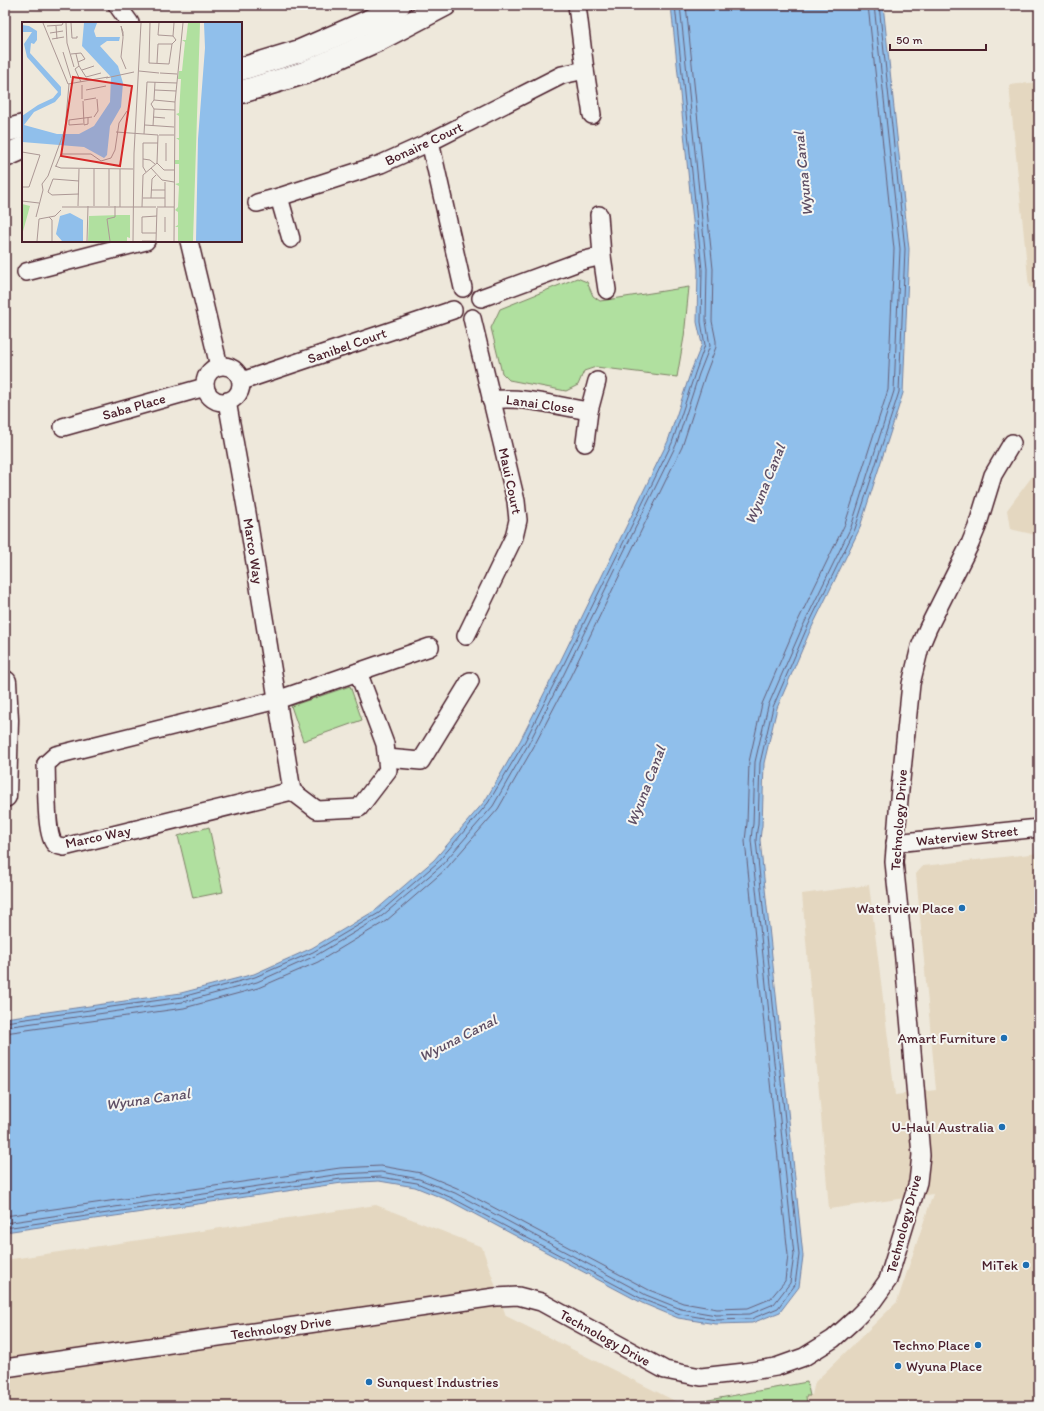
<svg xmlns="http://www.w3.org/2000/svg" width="1044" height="1411" font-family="Itim,sans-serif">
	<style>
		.built { fill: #e4d7c0 }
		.green { fill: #b0e09f; stroke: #7d8065 }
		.water { fill: #90bfeb; stroke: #747f9e }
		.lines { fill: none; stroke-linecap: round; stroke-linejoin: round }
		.shore { stroke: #665f78; stroke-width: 1 }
		.minor-casing { stroke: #4a1f2b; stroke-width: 20 }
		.major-casing { stroke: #4a1f2b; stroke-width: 25 }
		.minor { stroke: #f6f6f2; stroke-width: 17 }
		.major { stroke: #f6f6f2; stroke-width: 22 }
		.poi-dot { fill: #1f6fb2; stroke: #f6f6f2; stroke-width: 1.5 }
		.labels { text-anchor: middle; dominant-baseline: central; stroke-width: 4; stroke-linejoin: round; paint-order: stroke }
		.street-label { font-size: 14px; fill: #4a1f2b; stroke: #f6f6f2 }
		.poi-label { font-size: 14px; fill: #4a1f2b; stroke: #f6f6f2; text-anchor: end }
		.water-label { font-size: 15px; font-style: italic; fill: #5f4f65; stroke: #f6f6f2 }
		.inset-road { fill: none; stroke: #ac9895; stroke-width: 1 }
		.view { fill: #d62828; fill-opacity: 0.15; stroke: #d62828; stroke-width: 2 }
		.inset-edge { fill: none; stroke: #4a1f2b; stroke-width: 2 }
	</style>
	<rect width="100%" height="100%" fill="#eee8db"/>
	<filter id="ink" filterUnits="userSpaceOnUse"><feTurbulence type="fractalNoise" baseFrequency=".025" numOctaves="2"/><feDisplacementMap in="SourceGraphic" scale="8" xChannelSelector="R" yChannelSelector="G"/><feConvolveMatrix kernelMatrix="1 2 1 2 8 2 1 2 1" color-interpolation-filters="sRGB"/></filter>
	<g filter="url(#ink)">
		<!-- built -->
		<g class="built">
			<polygon points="1039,82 1039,289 1029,287 1009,85"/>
			<polygon points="1039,467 1039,562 1036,535 1010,529 1007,510"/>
			<polygon points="1039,853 1039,1406 807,1406 806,1396 812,1395 815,1382 897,1302 933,1194 829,1209 802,894 869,885 895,1095 936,1090 916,874 923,866"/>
			<polygon points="376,1205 482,1247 506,1316 685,1406 5,1406 5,1260"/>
		</g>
		<!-- green -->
		<g class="green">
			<polygon points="577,278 587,282 593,296 600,301 689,287 684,337 677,377 596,367 584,371 578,385 566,391 509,380 502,373 491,328 500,309"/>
			<polygon points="350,686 362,720 303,741 291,706"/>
			<polygon points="209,827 223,892 193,898 178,836"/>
			<polygon points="807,1382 810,1396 806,1396 807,1406 768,1406 767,1402 737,1406 687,1406 687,1404"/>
		</g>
		<!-- water -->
		<polygon class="water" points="671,5 883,5 909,249 903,393 859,530 810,631 777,708 764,763 762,826 761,831 760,840 803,1256 799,1287 780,1312 752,1323 716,1324 678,1318 642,1303 450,1201 415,1187 379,1181 342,1183 5,1232 5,1018 181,993 254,974 312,948 376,910 434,860 485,801 520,741 556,670 668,441 691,371 702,344 697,322 698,270"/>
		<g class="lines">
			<!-- shore -->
			<g class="shore">
				<polyline points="5,1022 182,997 255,977 313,952 379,913 437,863 488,803 524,743 560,672 672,443 695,373 705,345 701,322 702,270 675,5"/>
				<polyline points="5,1027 183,1002 257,982 315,956 382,916 441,866 493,806 528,745 564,674 676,445 699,374 710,346 706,321 707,269 680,5"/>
				<polyline points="5,1033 184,1008 258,988 318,962 386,921 445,870 498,809 533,748 570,677 682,447 705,376 716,347 716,341 712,321 713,269 686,5"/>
				<polyline points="5,1216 340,1168 381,1166 421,1173 457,1188 649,1290 683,1303 717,1309 748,1308 770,1299 785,1281 788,1255 745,841 747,823 749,762 762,704 796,625 845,524 888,390 894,249 868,5"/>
				<polyline points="5,1223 341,1174 381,1172 419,1179 455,1193 646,1295 681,1309 716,1315 750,1314 774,1304 790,1283 794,1255 751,840 752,830 753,824 755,762 768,706 802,628 851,527 894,391 900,249 874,5"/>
				<polyline points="5,1228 341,1179 380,1177 417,1183 452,1198 644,1300 680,1314 716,1320 751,1319 778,1308 795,1285 799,1255 756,840 757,830 758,825 760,763 773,707 806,630 855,529 899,392 905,249 879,5"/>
			</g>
			<!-- minor casing -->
			<g class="minor-casing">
				<g id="minor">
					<polyline points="117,5 130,23"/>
					<polyline points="577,5 585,70 592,115"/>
					<polyline points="430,142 463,288"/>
					<polyline points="279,197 291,239"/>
					<polyline points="257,203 279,197 381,164 430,142 562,75 585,70"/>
					<polyline points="599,215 602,256 607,290"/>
					<polyline points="189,241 219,366"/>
					<polyline points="26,272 146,241"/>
					<polyline points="481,298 581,261 602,256"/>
					<circle cx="223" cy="384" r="18"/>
					<polyline points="242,381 453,310"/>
					<path d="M491 400C524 396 557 406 589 411"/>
					<polyline points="227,401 247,513 292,791 317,810 359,808 388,770 385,744 358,672"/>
					<polyline points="63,427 205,387"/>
					<polyline points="585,443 589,411 597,381"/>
					<polyline points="466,636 514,537 518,520 516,501 472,318"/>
					<polyline points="387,758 421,761 470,681"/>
					<path d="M292 791 64 847C61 846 57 846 55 844 45 837 47 778 46 764L56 755 277 700 430 647"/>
					<polyline points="895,843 1039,828"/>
					<polyline points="5,1368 495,1297 518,1296 541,1302 665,1370 701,1377 745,1372 776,1367 804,1357 833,1339 854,1320 873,1301 888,1280 918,1182 921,1155 903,948 894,862 899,799 911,684 920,647 928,628 970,544 977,527 993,475 1012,443"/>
				</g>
			</g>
			<!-- major casing -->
			<g class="major-casing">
				<g id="major">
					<polyline points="241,69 300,51 369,21 399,5"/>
					<polyline points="241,92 304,73 378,40 445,5"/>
					<polyline points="5,131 23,126"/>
					<polyline points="5,156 23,148"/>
					<polyline points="5,682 7,720 5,796"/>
				</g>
			</g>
			<!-- minor -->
			<use href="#minor" class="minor"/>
			<!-- major -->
			<use href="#major" class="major"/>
		</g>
	</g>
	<!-- markers -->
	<g class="poi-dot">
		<circle cx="962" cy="908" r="4"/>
		<circle cx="1004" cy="1038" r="4"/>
		<circle cx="1002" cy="1127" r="4"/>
		<circle cx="1026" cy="1265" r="4"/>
		<circle cx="978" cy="1345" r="4"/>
		<circle cx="898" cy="1366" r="4"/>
		<circle cx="369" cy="1382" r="4"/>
	</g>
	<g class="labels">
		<!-- street labels -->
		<g class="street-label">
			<text transform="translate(424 144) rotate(-25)">Bonaire Court</text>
			<text transform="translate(347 346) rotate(-19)">Sanibel Court</text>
			<text transform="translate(540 404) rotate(8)">Lanai Close</text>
			<text transform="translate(134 407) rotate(-16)">Saba Place</text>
			<text transform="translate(510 481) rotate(78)">Maui Court</text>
			<text transform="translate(253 551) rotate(81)">Marco Way</text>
			<text transform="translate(899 820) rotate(-86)">Technology Drive</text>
			<text transform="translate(967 836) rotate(-6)">Waterview Street</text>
			<text transform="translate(98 837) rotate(-12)">Marco Way</text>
			<text transform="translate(904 1224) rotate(-75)">Technology Drive</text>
			<text transform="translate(281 1328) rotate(-8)">Technology Drive</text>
			<text transform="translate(605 1338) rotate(29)">Technology Drive</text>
		</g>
		<!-- poi labels -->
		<g class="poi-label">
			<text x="954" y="908">Waterview Place</text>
			<text x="996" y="1038">Amart Furniture</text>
			<text x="994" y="1127">U-Haul Australia</text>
			<text x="1018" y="1265">MiTek</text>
			<text x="970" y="1345">Techno Place</text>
			<text x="906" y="1366" text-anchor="start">Wyuna Place</text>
			<text x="377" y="1382" text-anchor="start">Sunquest Industries</text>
		</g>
		<!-- water labels -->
		<g class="water-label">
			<text transform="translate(803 174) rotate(-96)">Wyuna Canal</text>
			<text transform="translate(765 484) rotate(-68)">Wyuna Canal</text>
			<text transform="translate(646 786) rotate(-69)">Wyuna Canal</text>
			<text transform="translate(458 1038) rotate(-27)">Wyuna Canal</text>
			<text transform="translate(148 1099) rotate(-8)">Wyuna Canal</text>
		</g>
	</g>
	<!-- overview -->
	<g transform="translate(22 22)">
		<rect width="220" height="220" fill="#eee8db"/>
		<path d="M166 1H178L171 219H156V205H153L156 203V190L153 188 156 185 157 164 153 162 157 161V142H153V138H157V118L154 116H157V94L154 92 157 91 159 57H156L157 49H160L163 20 160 18H164ZM0 182 8 184 0 213ZM97 193H108V216L105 215V219H66L67 194Z" fill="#b0e09f"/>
		<path d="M62 1H75L72 9 74 15H98L97 19H85L78 24 96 44 101 61 99 85 88 104 85 133 82 136 62 125 0 120V94L16 83 31 76 36 70 5 35 2 22 10 10H0V3L7 4 15 9V18L12 22 9 21 8 31 39 65V73L33 80 12 90 2 103 35 112H57L72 104 88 80 89 55 60 24ZM182 1H220V219H174L176 117 183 26ZM48 191 61 198V219H40L34 212 38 194Z" fill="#90bfeb"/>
		<path class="inset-road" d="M21 1 46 62 86 55M44 1 45 21 52 45M49 1 50 16H55V14M128 1 127 41 147 42 150 22M25 4 40 3 41 1M34 4 35 17M28 11 41 9M136 13 151 14M136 13 137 1M101 14 99 4 101 10V16L99 35 104 47M151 14 152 1M30 17 42 15M136 22H150L154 18 151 14M41 30 49 56M49 32 59 31 63 37 56 40M135 41 136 22M57 44 64 55 79 51M53 47 57 44 54 32M53 47 59 60M60 48 72 44M117 49 137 51M138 51 155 52M84 56 112 50M60 63V77M64 68 84 64M133 68 154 69M62 78 74 76M132 78 133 60M61 79 62 103 66 102V96M132 87 129 82 132 78 153 80M132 87 153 88M72 95 76 89 75 77M131 95 143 96M61 102 47 103V98L70 95M123 103 152 105M131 104 132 87M94 110 136 113M122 112 125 60 155 61M137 113H152M0 130 18 133 7 165H0M121 137 128 138 133 142M144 139V121M135 141 142 148H152M33 144 39 146 111 147M34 144 39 132H69L79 139 89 136 93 128 97 101 105 89M129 146 140 158 152 160M124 150 121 145V121H136M129 168H143M57 172 30 173 26 170 31 157 57 159M121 176H143M129 176 130 157 134 153M0 179 17 181M56 184 57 147M72 184V147M87 184V147M40 185H134M98 185V147M120 185 121 153 135 141 136 113M135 185H152M143 185V160M14 195 21 168 20 162 26 154 43 107 47 62M27 195 30 198V219M17 197 33 194 39 188M143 210V195M134 211H120V195L135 194M15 219 17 197M65 219 66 184M88 219 85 197 93 195V184M111 219 112 131 119 1M120 219H134L135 186M152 219 153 80 161 1"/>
		<path class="view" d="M51 55 110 64 98 144 39 134Z"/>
		<rect width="220" height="220" class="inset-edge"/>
	</g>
	<!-- margin -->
	<rect width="1044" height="1411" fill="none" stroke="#f6f6f2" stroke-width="20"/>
	<rect x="10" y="10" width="1024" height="1391" fill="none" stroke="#4a1f2b" stroke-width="1.5" filter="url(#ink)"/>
	<!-- scale -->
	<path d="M890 44v6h96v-6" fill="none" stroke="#4a1f2b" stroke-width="2"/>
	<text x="896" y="44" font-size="12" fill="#4a1f2b" stroke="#f6f6f2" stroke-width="3" paint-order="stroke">50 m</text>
</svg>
